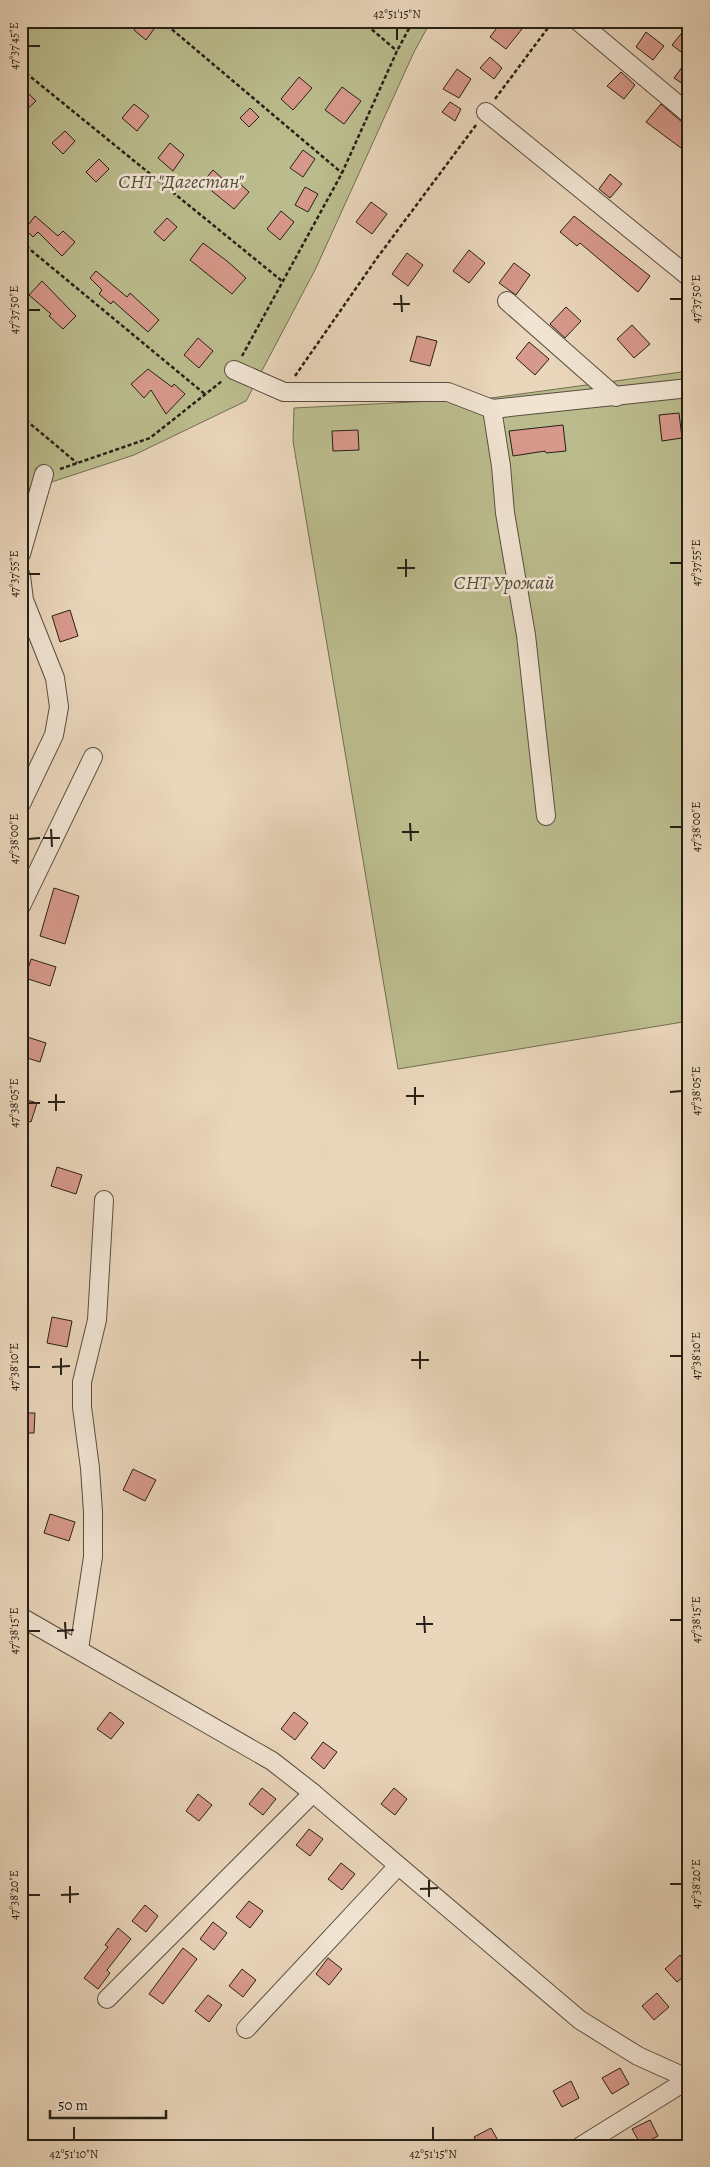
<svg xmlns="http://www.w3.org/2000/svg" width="710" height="2167" font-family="Alegreya,serif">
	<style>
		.green { fill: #bbbc8d; stroke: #716e52 }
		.building { fill: #d7998b; stroke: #272016 }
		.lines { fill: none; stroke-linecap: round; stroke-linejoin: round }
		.minor-casing { stroke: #584e3f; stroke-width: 20 }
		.path { stroke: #272016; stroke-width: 2.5; stroke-dasharray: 4 2.5; stroke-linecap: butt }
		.minor { stroke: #f1e4d3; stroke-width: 18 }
		.ticks { fill: none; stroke: #272016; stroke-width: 2 }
		.labels { text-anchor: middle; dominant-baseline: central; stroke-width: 5; stroke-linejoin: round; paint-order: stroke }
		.park-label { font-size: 20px; font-style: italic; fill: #534f3a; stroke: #f1e4d3 }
		.neatline { fill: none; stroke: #272016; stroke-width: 2 }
		.ticks-label { font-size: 12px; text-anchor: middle; fill: #272016 }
	</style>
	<rect width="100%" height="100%" fill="#ead6bb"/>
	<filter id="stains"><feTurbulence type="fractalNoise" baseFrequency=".004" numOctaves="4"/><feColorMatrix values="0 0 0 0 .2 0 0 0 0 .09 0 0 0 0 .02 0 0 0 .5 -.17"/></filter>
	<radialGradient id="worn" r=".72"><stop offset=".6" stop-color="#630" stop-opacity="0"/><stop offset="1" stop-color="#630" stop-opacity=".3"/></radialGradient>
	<!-- green -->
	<g class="green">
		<polygon points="21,21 431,21 414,52 316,268 246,401 134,455 21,492"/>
		<polygon points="689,371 689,1021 398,1069 293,441 294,408 491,398"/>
	</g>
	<!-- building -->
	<g class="building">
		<polygon points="140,21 149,21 156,26 146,40 134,30"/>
		<polygon points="502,21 512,21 522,29 506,49 490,37"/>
		<polygon points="689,24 689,88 674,78 689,58 672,45"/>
		<polygon points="646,32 664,46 653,60 636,47"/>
		<polygon points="490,57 502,68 494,79 480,68"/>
		<polygon points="457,69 471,79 459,98 443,89"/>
		<polygon points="621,72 635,85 624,99 607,86"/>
		<polygon points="299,77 312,88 293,110 281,99"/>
		<polygon points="21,86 36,101 21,115"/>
		<polygon points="342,87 361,101 344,124 325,110"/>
		<polygon points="450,102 461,109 455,121 442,112"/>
		<polygon points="134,104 149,116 137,131 122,118"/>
		<polygon points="661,104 689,128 689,154 646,122"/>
		<polygon points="250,108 259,117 249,127 240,118"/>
		<polygon points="65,131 75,141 63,154 52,143"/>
		<polygon points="170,143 184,155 173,171 158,158"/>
		<polygon points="303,150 315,159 303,177 290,168"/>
		<polygon points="99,159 109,169 96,182 86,172"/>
		<polygon points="213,170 232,187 238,182 249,192 234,209 202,183"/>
		<polygon points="610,174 622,184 610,198 599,189"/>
		<polygon points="305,187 318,194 308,212 295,205"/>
		<polygon points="371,202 387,214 372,234 356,222"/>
		<polygon points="281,211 294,222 280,240 267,229"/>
		<polygon points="35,216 58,236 63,231 75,242 62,256 38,232 33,237 25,229"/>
		<polygon points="574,216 650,276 638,292 580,243 577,246 560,232"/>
		<polygon points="167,218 177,227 164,241 154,232"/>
		<polygon points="203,243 227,261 246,278 232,294 190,260"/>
		<polygon points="469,250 485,263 469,283 453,271"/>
		<polygon points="407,253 423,265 408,286 392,274"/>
		<polygon points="514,263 530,275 516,295 499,283"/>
		<polygon points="96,271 127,297 130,293 159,320 148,332 113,301 111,304 99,294 102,290 90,278"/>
		<polygon points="42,281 76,316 63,329 49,316 51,314 29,295"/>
		<polygon points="566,307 581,321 565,338 550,324"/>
		<polygon points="632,325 650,344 634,358 617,339"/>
		<polygon points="417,336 437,341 430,366 410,361"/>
		<polygon points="198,338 213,351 199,368 184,355"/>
		<polygon points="529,342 549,359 535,375 516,358"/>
		<polygon points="148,369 172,387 174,384 185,394 166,414 151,390 144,398 131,384"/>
		<polygon points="679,413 682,438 662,441 659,415"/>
		<polygon points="563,425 566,451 546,453 545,451 513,456 509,431"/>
		<polygon points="358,430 359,450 333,451 332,431"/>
		<polygon points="70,610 78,636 60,642 52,616"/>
		<polygon points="54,888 79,896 65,944 40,936"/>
		<polygon points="31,959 56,967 50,986 25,978"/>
		<polygon points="21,1035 46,1043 40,1062 21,1056"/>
		<polygon points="21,1098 37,1103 31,1122 21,1119"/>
		<polygon points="57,1167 82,1175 76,1194 51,1186"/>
		<polygon points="52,1317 72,1321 67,1347 47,1343"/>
		<polygon points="21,1413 35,1413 34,1433 21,1433"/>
		<polygon points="133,1469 156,1480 145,1501 123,1490"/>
		<polygon points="50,1514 75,1522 69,1541 44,1533"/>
		<polygon points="110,1712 124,1723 111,1739 97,1729"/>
		<polygon points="294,1712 308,1723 295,1740 281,1729"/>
		<polygon points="323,1742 337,1752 324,1769 311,1758"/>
		<polygon points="262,1788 276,1799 263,1815 249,1804"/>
		<polygon points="394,1788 407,1799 395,1815 381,1804"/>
		<polygon points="198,1794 212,1805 199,1821 186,1811"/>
		<polygon points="309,1829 323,1839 310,1856 296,1845"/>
		<polygon points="341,1863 355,1874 342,1890 328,1879"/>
		<polygon points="249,1901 263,1911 250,1928 236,1917"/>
		<polygon points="145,1905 158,1916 146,1932 132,1921"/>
		<polygon points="213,1922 227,1933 214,1950 200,1939"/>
		<polygon points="118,1928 131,1939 107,1970 110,1973 98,1989 84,1978 108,1947 105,1945"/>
		<polygon points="183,1948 197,1959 163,2004 149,1994"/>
		<polygon points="680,1955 689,1965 689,1972 677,1982 665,1969"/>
		<polygon points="328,1958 342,1969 329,1985 316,1974"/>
		<polygon points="242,1969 256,1980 243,1997 229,1986"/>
		<polygon points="657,1993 669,2007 654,2020 642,2006"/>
		<polygon points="208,1995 222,2005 209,2022 195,2011"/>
		<polygon points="620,2068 629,2084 612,2094 602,2078"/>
		<polygon points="571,2081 579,2098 562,2107 553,2091"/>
		<polygon points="650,2120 658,2136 641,2145 632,2129"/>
		<polygon points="491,2128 501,2146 479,2146 474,2137"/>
	</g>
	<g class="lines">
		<!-- minor casing -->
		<g class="minor-casing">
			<g id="minor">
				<polyline points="578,21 689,114"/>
				<polyline points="486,112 689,277"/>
				<polyline points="507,301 616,397"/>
				<polyline points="234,370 284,392 448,392 492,409 689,388"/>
				<polyline points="492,409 501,466 505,513 526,635 546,816"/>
				<polyline points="21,554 44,474"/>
				<polyline points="21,576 24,600 55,678 59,707 54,735 21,804"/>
				<polyline points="21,906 93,757"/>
				<polyline points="21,1617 272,1761 313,1793 580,2020 638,2056 689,2079"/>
				<polyline points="79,1649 93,1557 93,1512 90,1468 82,1407 82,1382 97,1320 104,1200"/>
				<polyline points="107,1999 313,1793"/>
				<polyline points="246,2029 398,1866"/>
				<polyline points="581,2146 689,2079"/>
			</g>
		</g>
		<!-- path -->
		<g class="path">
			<polyline points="162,21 342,173"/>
			<polyline points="362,21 397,51"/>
			<polyline points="21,69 282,281"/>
			<polyline points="495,99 553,21"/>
			<polyline points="21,242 206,395"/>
			<polyline points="242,356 342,173 397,51 413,21"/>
			<polyline points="295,376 377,258 476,125"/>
			<polyline points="21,416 77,463"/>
			<polyline points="60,469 150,438 222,381"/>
		</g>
		<!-- minor -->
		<use href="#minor" class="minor"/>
	</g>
	<!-- ticks -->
	<path class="ticks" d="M397 28V40M28 46H40M401 295 402 312M670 299H682M393 304H410M28 310H40M406 559V577M670 563H682M397 568H415M28 574H40M410 823 411 841M670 827H682M51 829 52 847M402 832H419M43 838H60M28 839 40 838M415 1087V1105M670 1092 682 1091M56 1094V1111M406 1096H424M48 1102H65M28 1103H40M420 1351V1369M670 1356H682M61 1358V1375M411 1360H429M28 1367H40M52 1367 70 1366M424 1616 425 1633M670 1620H682M65 1622 66 1639M416 1624H433M28 1631H40M57 1631 74 1630M429 1880V1897M670 1884H682M70 1886V1903M420 1889 438 1888M28 1895H40M61 1895 79 1894M74 2127V2140M433 2127V2140"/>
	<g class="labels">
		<!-- park labels -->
		<g class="park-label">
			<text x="181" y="181">СНТ "Дагестан"</text>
			<text x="504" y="582">СНТ Урожай</text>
		</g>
	</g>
	<!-- margin -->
	<rect width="710" height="2167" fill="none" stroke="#ead6bb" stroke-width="55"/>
	<!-- scale -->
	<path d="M50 2110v8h116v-8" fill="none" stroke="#272016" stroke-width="2.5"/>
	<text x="58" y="2110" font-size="15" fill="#272016" stroke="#f1e4d3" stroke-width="4" paint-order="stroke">50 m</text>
	<rect x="28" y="28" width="654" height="2112" class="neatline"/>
	<g class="ticks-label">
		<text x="397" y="18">42°51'15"N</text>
		<text transform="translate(14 46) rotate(-90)" y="4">47°37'45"E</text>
		<text transform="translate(696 299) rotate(-90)" y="4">47°37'50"E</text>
		<text transform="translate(14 310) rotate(-90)" y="4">47°37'50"E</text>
		<text transform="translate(696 563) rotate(-90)" y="4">47°37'55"E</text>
		<text transform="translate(14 574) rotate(-90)" y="4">47°37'55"E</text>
		<text transform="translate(696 827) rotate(-90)" y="4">47°38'00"E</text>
		<text transform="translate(14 839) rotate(-90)" y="4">47°38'00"E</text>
		<text transform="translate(696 1091) rotate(-90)" y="4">47°38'05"E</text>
		<text transform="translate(14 1103) rotate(-90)" y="4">47°38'05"E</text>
		<text transform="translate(696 1356) rotate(-90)" y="4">47°38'10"E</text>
		<text transform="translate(14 1367) rotate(-90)" y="4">47°38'10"E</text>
		<text transform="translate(696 1620) rotate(-90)" y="4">47°38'15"E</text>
		<text transform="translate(14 1631) rotate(-90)" y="4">47°38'15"E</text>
		<text transform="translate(696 1884) rotate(-90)" y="4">47°38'20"E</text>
		<text transform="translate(14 1895) rotate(-90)" y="4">47°38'20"E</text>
		<text x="74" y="2158">42°51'10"N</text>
		<text x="433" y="2158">42°51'15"N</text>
	</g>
	<rect width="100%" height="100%" filter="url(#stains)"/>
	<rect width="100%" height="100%" fill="url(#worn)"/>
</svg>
